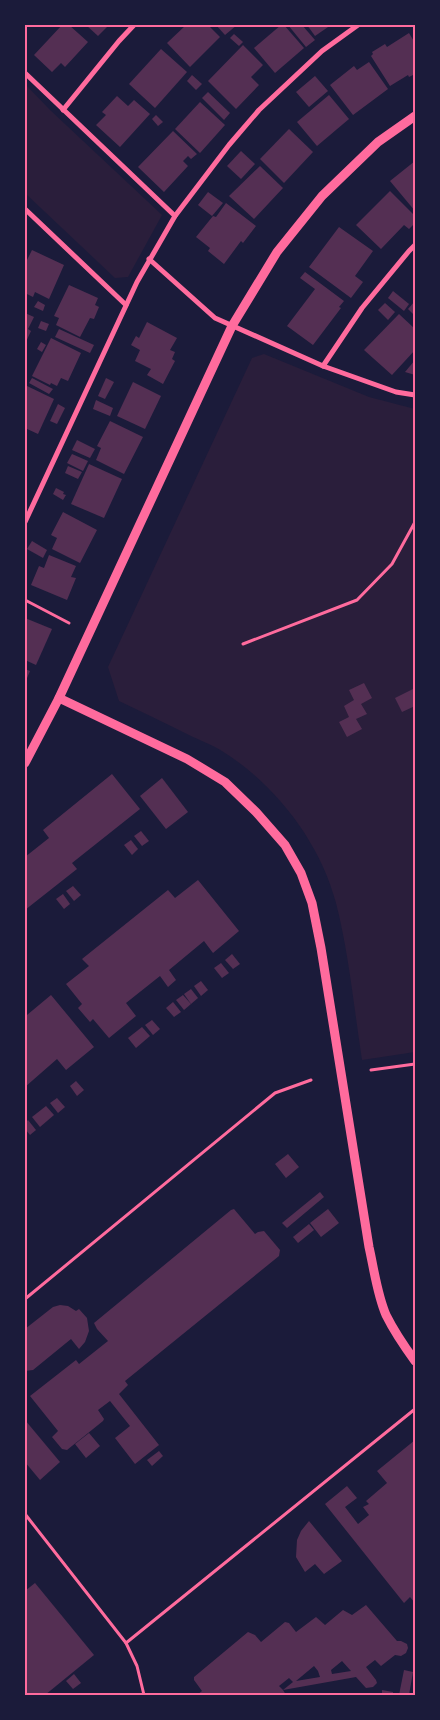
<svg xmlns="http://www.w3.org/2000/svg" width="440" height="1720" font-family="Merriweather,serif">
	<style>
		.green { fill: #2a1e3b }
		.building { fill: #542f53; fill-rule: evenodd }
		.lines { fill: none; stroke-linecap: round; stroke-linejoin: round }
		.path { stroke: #ff6b9d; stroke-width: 3 }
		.minor { stroke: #ff6b9d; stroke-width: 5 }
		.tertiary { stroke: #ff6b9d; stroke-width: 9 }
		.neatline { fill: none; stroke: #ff6b9d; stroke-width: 2 }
	</style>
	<rect width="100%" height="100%" fill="#1b1b3a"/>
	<!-- green -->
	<g class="green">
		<polygon points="25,84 50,110 162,215 128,277 115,278 25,193"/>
		<path d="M264 354 369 397 415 409V1052L362 1060C354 1008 349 954 336 903 320 842 275 784 222 751 211 744 199 740 187 734 165 723 142 712 119 701L108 667 252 358Z"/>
	</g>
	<!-- building -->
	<g class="building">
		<polygon points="62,25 69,25 88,42 65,67 61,63 52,72 34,55"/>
		<polygon points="86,25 109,25 98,36"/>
		<polygon points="186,25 208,25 220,37 190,67 167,43"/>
		<polygon points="216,25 237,25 225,35"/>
		<polygon points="281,25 284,25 304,48 275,73 254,48"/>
		<polygon points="288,25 302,25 315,40 306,47"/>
		<polygon points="307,25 331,25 315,36"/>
		<polygon points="409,33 415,43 415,74 409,77 408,75 390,86 371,56 373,54 372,52 385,44 387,47"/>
		<polygon points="234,34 243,42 239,46 230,38"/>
		<polygon points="243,45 263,65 251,77 259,85 236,109 208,81"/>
		<polygon points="161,49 187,72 155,108 129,84"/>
		<polygon points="369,62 388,89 353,115 330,85 354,66 357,70"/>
		<polygon points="192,75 202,84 196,90 187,81"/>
		<polygon points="315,76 328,91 309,107 296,92"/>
		<polygon points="208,92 230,113 224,120 202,98"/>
		<polygon points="329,95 349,119 317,146 297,122"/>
		<polygon points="117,96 128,106 134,100 150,114 120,147 96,125 106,115 102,112"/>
		<polygon points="200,102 225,125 200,153 175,129"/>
		<polygon points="156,115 163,122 158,126 152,119"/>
		<polygon points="289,129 313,152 284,183 260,159"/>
		<polygon points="173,131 197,154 191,159 188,156 183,161 188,166 164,192 138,167"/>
		<polygon points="241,151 255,164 241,179 227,166"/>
		<polygon points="415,161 415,211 390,181"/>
		<polygon points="260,166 283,188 254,219 229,196"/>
		<polygon points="390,191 415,216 415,223 409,229 404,225 381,249 356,225"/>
		<polygon points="208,192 223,203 212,216 198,205"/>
		<polygon points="226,203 256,226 243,243 241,241 224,264 208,251 210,248 196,237 213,216 216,217"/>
		<polygon points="339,227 373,251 355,276 363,282 351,298 309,267"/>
		<polygon points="32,250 64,265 49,299 35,292 33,297 25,293 25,264"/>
		<polygon points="305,272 344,301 339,307 341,308 313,345 287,326 315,289 300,278"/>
		<polygon points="69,285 98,298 95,305 99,307 94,319 90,318 80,337 56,325 59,318 54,316"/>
		<polygon points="393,291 409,304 404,311 388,298"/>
		<polygon points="38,301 45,305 43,311 34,307"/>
		<polygon points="415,301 415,316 408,309"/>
		<polygon points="385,303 395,312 388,320 378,310"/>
		<polygon points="25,313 34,317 28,329 31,331 25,344"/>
		<polygon points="399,314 415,329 415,350 392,375 364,350"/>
		<polygon points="41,321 49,324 46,331 38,328"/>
		<polygon points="147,322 177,338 170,350 175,352 172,359 175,361 163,384 147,375 151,369 135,361 140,350 131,345 136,336 139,338"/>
		<polygon points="59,329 94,345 90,353 55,337"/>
		<polygon points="51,338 81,353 68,381 61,378 57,386 51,383 50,385 32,376"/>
		<polygon points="41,342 46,345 42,352 37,349"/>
		<polygon points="415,360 415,375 405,372"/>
		<polygon points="32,378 53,389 49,394 29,383"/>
		<polygon points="106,378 114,382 105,399 98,396"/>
		<polygon points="133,382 161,396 145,429 117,416"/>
		<polygon points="25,385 54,399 38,434 25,428"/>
		<polygon points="96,400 113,408 110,416 93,409"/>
		<polygon points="58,404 65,408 57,424 50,421"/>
		<polygon points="110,421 143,437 124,474 96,460 101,448 97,446"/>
		<polygon points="77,440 95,449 90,458 72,450"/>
		<polygon points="72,454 88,461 83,471 67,463"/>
		<polygon points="89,464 122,479 104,518 71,504"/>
		<polygon points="68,466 82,472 78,479 65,473"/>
		<polygon points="56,488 64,492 63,494 66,495 63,500 53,494"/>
		<polygon points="63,512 97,530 80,563 52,549 57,538 51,535"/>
		<polygon points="32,541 47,550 43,558 27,549"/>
		<polygon points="49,555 76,566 71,577 76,578 67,600 31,585 39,566 44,568"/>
		<polygon points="25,618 52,629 36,665 25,660"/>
		<polygon points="25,669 30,671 25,683"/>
		<polygon points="364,683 372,698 361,704 367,714 356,719 362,729 347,737 339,722 349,717 344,706 354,700 349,690"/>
		<polygon points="415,688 415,706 402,712 395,698"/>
		<polygon points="112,774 140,809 72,863 77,869 25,910 25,857 49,838 43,830"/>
		<polygon points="162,778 188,812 166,829 140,796"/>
		<polygon points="141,831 149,841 142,846 134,836"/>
		<polygon points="131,840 138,849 132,855 124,845"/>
		<polygon points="198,880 239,931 213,953 204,941 169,970 176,980 168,987 160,976 126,1003 136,1016 109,1038 93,1019 90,1022 78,1008 82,1004 66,984 89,966 82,959 168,890 175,898"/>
		<polygon points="73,886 81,895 74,901 66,891"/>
		<polygon points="63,894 70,904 64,909 56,899"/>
		<polygon points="232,954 240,964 233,969 225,960"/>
		<polygon points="221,963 229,973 222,978 214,968"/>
		<polygon points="201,981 208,990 201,996 194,986"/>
		<polygon points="191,989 198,998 191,1004 184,994"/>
		<polygon points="51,995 94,1047 66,1070 57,1059 25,1087 25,1013 27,1015"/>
		<polygon points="183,995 191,1004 184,1010 176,1000"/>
		<polygon points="173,1002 181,1012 174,1017 166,1008"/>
		<polygon points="152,1020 160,1029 153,1035 145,1025"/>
		<polygon points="142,1027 150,1036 136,1048 128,1038"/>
		<polygon points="76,1081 84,1090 77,1096 70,1086"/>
		<polygon points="57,1098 65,1107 58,1113 50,1103"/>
		<polygon points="46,1106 54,1115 40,1127 32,1117"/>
		<polygon points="28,1120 36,1130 30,1135 25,1129 25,1123"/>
		<polygon points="288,1154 299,1167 286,1178 275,1164"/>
		<polygon points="320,1192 324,1197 287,1228 282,1223"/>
		<polygon points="234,1209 255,1234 258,1232 264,1231 280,1250 279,1256 125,1381 128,1385 119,1394 159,1445 135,1464 115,1438 130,1426 110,1401 98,1410 104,1419 103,1421 67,1450 62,1449 52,1437 58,1431 30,1396 76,1360 79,1364 108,1341 97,1329 94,1323 231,1210"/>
		<polygon points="328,1209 339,1223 321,1237 310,1223"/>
		<polygon points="309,1224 314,1230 298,1243 293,1237"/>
		<polygon points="60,1305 68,1306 76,1311 79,1309 87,1318 89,1331 85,1342 79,1349 71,1339 33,1370 25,1371 25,1329 53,1307"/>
		<polygon points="25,1420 60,1462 40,1480 25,1462"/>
		<polygon points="89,1433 100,1446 86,1458 75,1444"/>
		<polygon points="415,1440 415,1603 410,1597 404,1603 325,1504 347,1486 357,1498 345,1507 358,1524 369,1515 363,1507 369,1504 366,1501 387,1483 377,1471"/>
		<polygon points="159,1451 163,1456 152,1466 147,1460"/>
		<polygon points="309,1521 342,1561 324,1574 315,1564 305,1572 296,1557 297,1540 301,1531"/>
		<polygon points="35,1583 94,1655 45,1695 25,1695 25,1591"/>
		<path d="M366 1605 397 1641H401L407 1644 408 1648 406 1653 401 1656 395 1655 381 1666 375 1660 366 1667 376 1680 377 1683 373 1687 366 1688 356 1677 283 1690 286 1695H197L202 1691 194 1680V1677L248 1632 255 1635 261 1642 285 1622 289 1623 296 1632 316 1617 325 1625 343 1610 352 1615ZM342 1661 351 1671 332 1674 331 1670ZM314 1666 318 1671 320 1677 296 1681ZM289 1678 293 1682 283 1690 279 1686Z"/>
		<polygon points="404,1670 413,1672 409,1695 399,1695"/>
		<polygon points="74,1674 81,1683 73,1689 66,1681"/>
		<polygon points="382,1690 393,1692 393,1695 382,1695"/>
	</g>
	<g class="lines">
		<!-- path -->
		<g class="path">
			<polyline points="25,600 69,623"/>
			<polyline points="243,644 357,600 392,564 415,522"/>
			<polyline points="371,1070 415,1064"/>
			<polyline points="25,1299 275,1093 311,1080"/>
			<polyline points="25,1514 126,1643 137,1666 144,1695"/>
			<polyline points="126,1643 415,1409"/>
		</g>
		<!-- minor -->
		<g class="minor">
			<polyline points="25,73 175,216"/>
			<polyline points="63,110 119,41 134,25"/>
			<polyline points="25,209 126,305"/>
			<polyline points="149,259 215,318 323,366 396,392 415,395"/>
			<polyline points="323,366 362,308 409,251 415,245"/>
			<polyline points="25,522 137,282 175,216 229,145 259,110 322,51 358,25"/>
		</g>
		<!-- tertiary -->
		<g class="tertiary">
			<path d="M59 698 187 759 225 782 256 812 285 845 301 873 312 903 321 948 369 1247C374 1269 377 1294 386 1315 394 1331 404 1346 415 1361"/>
			<polyline points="25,763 59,698 232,326 277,252 322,196 378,142 415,116"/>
		</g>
	</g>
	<!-- border -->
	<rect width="440" height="1720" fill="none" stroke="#1b1b3a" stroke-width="52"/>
	<rect x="26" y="26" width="388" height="1668" class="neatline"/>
</svg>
